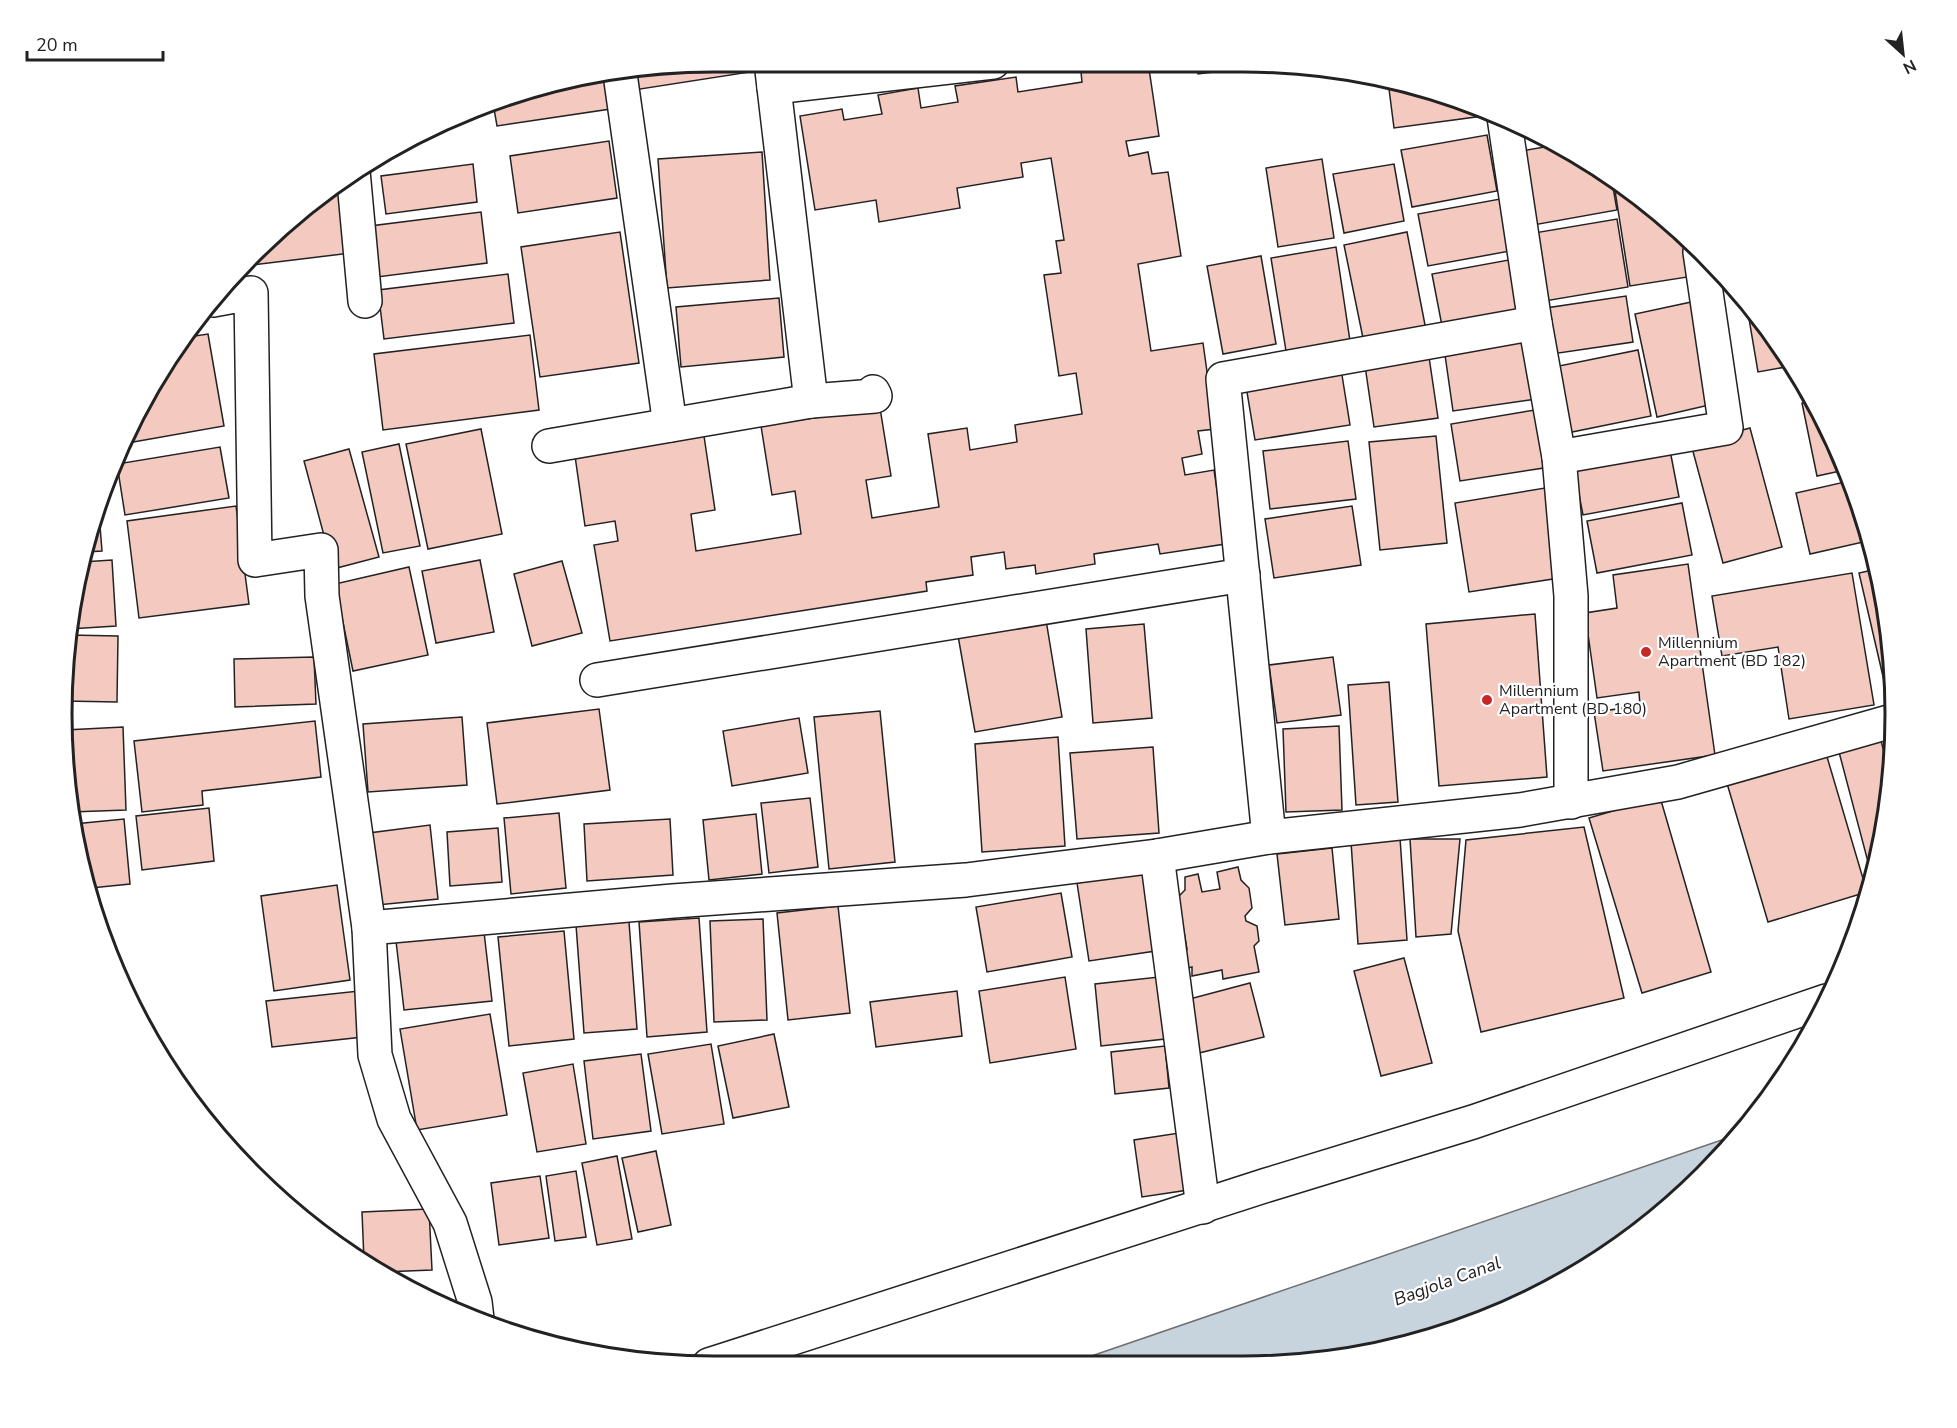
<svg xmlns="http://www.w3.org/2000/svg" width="1957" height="1428" font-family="'Nunito Sans',sans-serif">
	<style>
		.water { fill: #c7d3dd; stroke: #6f6f6f; stroke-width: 1.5 }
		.building { fill: #f3c9c0; stroke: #222; stroke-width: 1.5 }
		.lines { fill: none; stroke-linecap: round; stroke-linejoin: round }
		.minor-casing { stroke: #222; stroke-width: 36 }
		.minor { stroke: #fff; stroke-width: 33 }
		.poi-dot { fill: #c62828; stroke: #fff; stroke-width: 2 }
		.labels { text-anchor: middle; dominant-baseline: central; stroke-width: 4.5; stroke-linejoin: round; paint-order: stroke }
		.poi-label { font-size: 16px; fill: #222; stroke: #fff; text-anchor: start }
		.water-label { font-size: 18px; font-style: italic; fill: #222; stroke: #fff }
		.rim { fill: none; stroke: #222; stroke-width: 3 }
	</style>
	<rect width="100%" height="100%" fill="#fff"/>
	<!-- water -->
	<polygon class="water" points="1742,1133 1734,1144 1640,1231 1493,1317 1329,1361 1071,1363"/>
	<!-- building -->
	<g class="building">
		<polygon points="714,62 748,62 750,72 634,90 632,72"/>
		<polygon points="1080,62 1148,62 1159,136 1126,141 1129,156 1148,152 1152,174 1168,172 1181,256 1138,264 1151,351 1203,343 1215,429 1198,431 1202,454 1182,458 1185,475 1214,470 1225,544 1160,554 1158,544 1094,554 1095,564 1036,574 1035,565 1006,569 1004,552 971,557 973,575 926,582 927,591 610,641 594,545 618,541 615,521 585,526 575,456 704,436 715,510 691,514 696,551 801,534 795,491 772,495 761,426 880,408 891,476 866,480 872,518 939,507 928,434 967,428 970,450 1017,442 1015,425 1082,414 1076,373 1059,376 1044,275 1061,273 1056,241 1064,240 1051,158 1021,163 1023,177 957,188 960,208 879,222 876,200 815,210 800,116 842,109 844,120 882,114 878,95 918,88 921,108 958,102 955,86 1016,77 1018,92 1082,82"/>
		<polygon points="1196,62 1243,62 1271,65 1198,74"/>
		<polygon points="612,75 617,108 497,126 493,103 545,84"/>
		<polygon points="1388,81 1412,84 1482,107 1483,116 1394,128"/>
		<polygon points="1487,135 1497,191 1412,207 1401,150"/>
		<polygon points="609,141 617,198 518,213 510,156"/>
		<polygon points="1556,145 1611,176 1617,210 1528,226 1516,152"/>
		<polygon points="762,152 770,280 667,288 658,159"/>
		<polygon points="1322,159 1334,238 1278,247 1266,168"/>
		<polygon points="473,164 477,202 386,214 381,176"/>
		<polygon points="1394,164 1404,221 1344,233 1333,174"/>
		<polygon points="1613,178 1673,224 1688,239 1694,276 1630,286"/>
		<polygon points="343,187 351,253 243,266 333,188"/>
		<polygon points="1500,199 1510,251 1428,266 1418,214"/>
		<polygon points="481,212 487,263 377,277 370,226"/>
		<polygon points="1617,219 1628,287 1539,302 1528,234"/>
		<polygon points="620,232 639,363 540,377 521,247"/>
		<polygon points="1407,232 1426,330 1364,343 1344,245"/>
		<polygon points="1336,247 1350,341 1286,351 1271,258"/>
		<polygon points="1261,256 1276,344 1223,354 1207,266"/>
		<polygon points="1514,259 1524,311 1442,326 1432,274"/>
		<polygon points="508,274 514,323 384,339 378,290"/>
		<polygon points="1626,296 1633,342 1552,354 1546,308"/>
		<polygon points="779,298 784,357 681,367 676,307"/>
		<polygon points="1696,301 1718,403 1657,417 1635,314"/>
		<polygon points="1747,307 1751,307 1760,317 1791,366 1758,372"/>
		<polygon points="208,334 224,426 122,444 129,426 188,337"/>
		<polygon points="530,335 539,410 383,430 374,354"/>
		<polygon points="1528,337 1537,399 1453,411 1444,348"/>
		<polygon points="1428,350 1438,418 1374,427 1364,359"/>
		<polygon points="1638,350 1651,416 1567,433 1554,367"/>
		<polygon points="1341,369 1350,425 1255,440 1246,386"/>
		<polygon points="1813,401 1828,425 1845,470 1817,476 1802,403"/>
		<polygon points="1541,409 1550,467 1460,481 1451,424"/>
		<polygon points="1750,428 1782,547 1723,563 1691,444"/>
		<polygon points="481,429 502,534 428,549 406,444"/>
		<polygon points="1436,436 1447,543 1380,550 1369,442"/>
		<polygon points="1348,441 1356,499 1270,509 1263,451"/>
		<polygon points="399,444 420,546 383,553 362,452"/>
		<polygon points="1669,445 1679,497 1583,515 1573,464"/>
		<polygon points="220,447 229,498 125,515 117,464"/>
		<polygon points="349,449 379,557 333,569 304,461"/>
		<polygon points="1849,481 1872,540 1810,554 1796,493"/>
		<polygon points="1545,488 1559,578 1469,592 1455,503"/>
		<polygon points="1682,503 1692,555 1597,573 1587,521"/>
		<polygon points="236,506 249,604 139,618 127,521"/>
		<polygon points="1352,506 1361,565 1274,578 1265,519"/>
		<polygon points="99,513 102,551 86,552"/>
		<polygon points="112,560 116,626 69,629 74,587 82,562"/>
		<polygon points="480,560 494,632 436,643 422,571"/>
		<polygon points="562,561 582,633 532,646 514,574"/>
		<polygon points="1688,564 1715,755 1603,771 1594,712 1640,706 1639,692 1597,698 1585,613 1617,608 1613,575"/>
		<polygon points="409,567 428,655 353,671 335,584"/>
		<polygon points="1877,569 1894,671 1893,697 1888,698 1859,573"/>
		<polygon points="1852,573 1874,705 1789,719 1778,647 1722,656 1712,596"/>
		<polygon points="1045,614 1062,717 975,732 957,630"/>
		<polygon points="1535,614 1547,777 1439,786 1426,624"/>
		<polygon points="1144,624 1152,718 1093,723 1086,629"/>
		<polygon points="68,635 118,636 117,702 64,701 63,672"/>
		<polygon points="314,657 316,704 235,707 234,659"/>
		<polygon points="1333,657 1341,715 1277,723 1269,665"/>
		<polygon points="1389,682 1398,802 1356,805 1348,685"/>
		<polygon points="599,709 610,790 497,804 487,723"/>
		<polygon points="880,711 895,862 829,869 814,717"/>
		<polygon points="462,717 467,785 368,792 363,724"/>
		<polygon points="799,718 808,773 732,786 723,731"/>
		<polygon points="315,721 321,777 202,791 203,805 142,812 134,741"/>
		<polygon points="1339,726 1342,810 1286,812 1283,729"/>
		<polygon points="123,727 126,810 71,812 67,799 65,730"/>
		<polygon points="1058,737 1065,846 982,852 975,744"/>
		<polygon points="1881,741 1891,777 1890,799 1872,877 1839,752"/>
		<polygon points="1153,747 1159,833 1077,839 1070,753"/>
		<polygon points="1825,750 1867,892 1768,922 1726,780"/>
		<polygon points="1660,797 1711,972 1642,993 1589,818"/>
		<polygon points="810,798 818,867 769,873 761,803"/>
		<polygon points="209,808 214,861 142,870 136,816"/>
		<polygon points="559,813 566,888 511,894 504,818"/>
		<polygon points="756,814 762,874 709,880 703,820"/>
		<polygon points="124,819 130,884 91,888 74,824"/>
		<polygon points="670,819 673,875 587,881 584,824"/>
		<polygon points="430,825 438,899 377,905 369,833"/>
		<polygon points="1584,827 1624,998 1481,1032 1458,931 1466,840"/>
		<polygon points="498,828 502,882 450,886 447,832"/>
		<polygon points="1400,838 1407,940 1358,944 1351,842"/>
		<polygon points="1410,839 1460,839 1451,934 1416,937"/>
		<polygon points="1332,848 1339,919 1285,925 1277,854"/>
		<polygon points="1238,867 1241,880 1249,888 1252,908 1245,916 1246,921 1257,926 1259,941 1254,946 1259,972 1223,979 1222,970 1192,976 1192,967 1184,969 1180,950 1187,949 1178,897 1185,890 1185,877 1198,874 1202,892 1220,889 1217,872"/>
		<polygon points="1151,872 1162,950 1089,961 1077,883"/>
		<polygon points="337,885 350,980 274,991 261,896"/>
		<polygon points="1061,893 1072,957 987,972 976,907"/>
		<polygon points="838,906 850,1013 788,1020 777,913"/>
		<polygon points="699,918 707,1032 647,1037 639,922"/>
		<polygon points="763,919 767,1020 714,1022 710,921"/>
		<polygon points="629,922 637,1029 584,1033 576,925"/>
		<polygon points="564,931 574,1039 509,1046 498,937"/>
		<polygon points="484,932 492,1001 404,1010 396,941"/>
		<polygon points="1404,958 1432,1063 1381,1076 1354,971"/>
		<polygon points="1065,977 1076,1049 990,1063 979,991"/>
		<polygon points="1159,977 1165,1039 1101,1046 1095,984"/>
		<polygon points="1250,983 1264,1037 1195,1054 1182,1001"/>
		<polygon points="359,991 363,1037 272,1047 266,1001"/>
		<polygon points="957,991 962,1036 876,1047 870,1002"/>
		<polygon points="490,1014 507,1115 417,1130 400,1029"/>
		<polygon points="774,1034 789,1107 733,1118 718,1046"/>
		<polygon points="711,1044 724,1124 662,1134 648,1054"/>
		<polygon points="1165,1046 1169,1088 1115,1094 1111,1052"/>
		<polygon points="641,1054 651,1131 593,1139 584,1061"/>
		<polygon points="573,1064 586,1144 537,1152 523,1073"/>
		<polygon points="1179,1133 1188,1190 1142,1197 1134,1140"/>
		<polygon points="656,1151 671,1225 638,1232 622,1158"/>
		<polygon points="617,1156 632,1239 597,1245 582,1163"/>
		<polygon points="576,1171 586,1237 555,1241 546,1176"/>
		<polygon points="540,1176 549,1238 499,1245 491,1183"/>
		<polygon points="429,1209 432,1270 382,1272 364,1261 362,1212"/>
	</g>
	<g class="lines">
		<!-- minor casing -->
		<g class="minor-casing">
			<g id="minor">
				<polyline points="620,74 670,425"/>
				<polyline points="774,87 993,62"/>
				<polyline points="353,171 365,301"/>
				<polyline points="213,300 251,293 255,560 321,550 322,596 369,928 375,1055 394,1119 450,1223 475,1302 477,1319"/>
				<polyline points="1535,323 1559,457 1571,596 1571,802"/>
				<polyline points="811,401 875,396 873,392"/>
				<polyline points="549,446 811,401 771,62"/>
				<polyline points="1559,457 1726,428 1700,252"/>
				<polyline points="597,680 1243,575"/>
				<polyline points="1269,837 1223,379 1535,323 1504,117"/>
				<polyline points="1157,856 1203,1207"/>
				<polyline points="369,928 673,901 966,880 1157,856 1269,837 1520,810 1678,782 1892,721"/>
				<polyline points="709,1365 1267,1185 1473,1122 1826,1001"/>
			</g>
		</g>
		<!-- minor -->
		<use href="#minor" class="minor"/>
	</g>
	<!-- markers -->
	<g class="poi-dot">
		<circle cx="1646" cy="652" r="6"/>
		<circle cx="1487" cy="700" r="6"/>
	</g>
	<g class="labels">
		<!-- poi labels -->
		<g class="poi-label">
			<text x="1658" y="643">Millennium<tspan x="1658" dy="18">Apartment (BD 182)</tspan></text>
			<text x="1499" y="691">Millennium<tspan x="1499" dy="18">Apartment (BD 180)</tspan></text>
		</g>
		<!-- water labels -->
		<g class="water-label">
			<text transform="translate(1447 1281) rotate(-20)">Bagjola Canal</text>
		</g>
	</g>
	<!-- crop -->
	<path d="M0 0H1957V1428H0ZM714 72H1243A642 642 0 0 1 1885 714V714A642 642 0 0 1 1243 1356H714A642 642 0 0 1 72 714V714A642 642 0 0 1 714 72Z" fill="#fff" fill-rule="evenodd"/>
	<path class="rim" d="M714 72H1243A642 642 0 0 1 1885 714V714A642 642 0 0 1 1243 1356H714A642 642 0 0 1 72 714V714A642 642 0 0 1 714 72Z"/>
	<!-- north arrow -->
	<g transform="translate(1903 54) rotate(153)" stroke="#ffffff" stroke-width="4.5" paint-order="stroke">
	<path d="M0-4.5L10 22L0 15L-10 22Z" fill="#222222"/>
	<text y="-9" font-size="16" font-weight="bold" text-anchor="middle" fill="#222222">N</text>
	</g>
	<!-- scale -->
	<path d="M27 51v9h136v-9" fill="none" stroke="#222222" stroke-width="3"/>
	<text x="36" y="51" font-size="18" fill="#222222" stroke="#ffffff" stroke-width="4.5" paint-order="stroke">20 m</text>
</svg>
